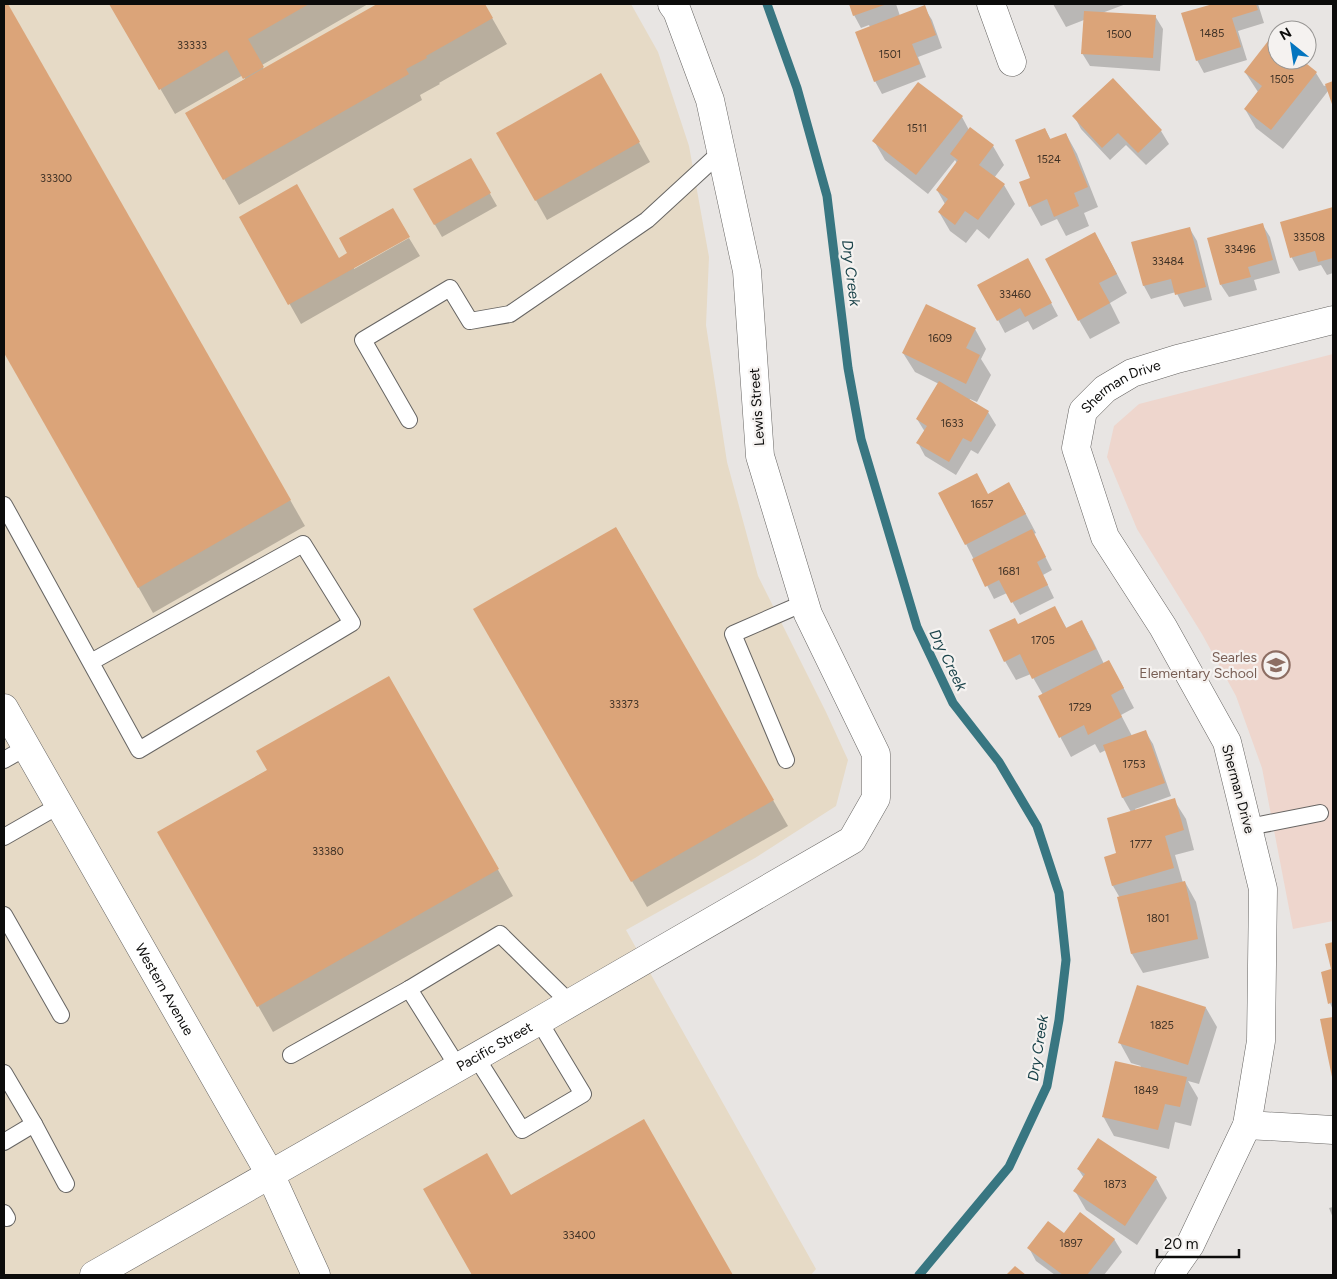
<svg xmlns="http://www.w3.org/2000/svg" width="1337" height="1279" font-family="Figtree,sans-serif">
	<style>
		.industrial { fill: #e6dac6 }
		.education { fill: #eed6cd }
		.shadow { fill: #0003 }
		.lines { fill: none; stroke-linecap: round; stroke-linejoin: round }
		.stream { stroke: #387681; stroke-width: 9 }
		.building { fill: #dba479 }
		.service-casing { stroke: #676563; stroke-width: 18 }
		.minor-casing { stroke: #676563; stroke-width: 29 }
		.service { stroke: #fff; stroke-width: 16 }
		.minor { stroke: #fff; stroke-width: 28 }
		.labels { text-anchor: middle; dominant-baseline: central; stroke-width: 4.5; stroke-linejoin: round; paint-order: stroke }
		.number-label { font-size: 11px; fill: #403226 }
		.street-label { font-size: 14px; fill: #0c0c0b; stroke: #f5f2f0 }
		.education-label { font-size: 14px; fill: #785e54; stroke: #f5f2f0; text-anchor: end }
		.water-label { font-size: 15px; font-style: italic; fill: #194249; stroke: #f5f2f0 }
	</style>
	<rect width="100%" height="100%" fill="#e8e5e3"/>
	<!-- industrial -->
	<polygon class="industrial" points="4,4 631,4 658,52 689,146 709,257 706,325 727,462 758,576 826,712 848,760 836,806 755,858 626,930 816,1269 811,1275 4,1275"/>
	<!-- education -->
	<polygon class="education" points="1333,354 1333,921 1293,929 1262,768 1236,696 1202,634 1137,529 1107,457 1114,426 1139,404"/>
	<!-- shadow -->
	<g class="shadow">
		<polygon points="4,4 7,4 305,526 153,613 4,350"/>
		<polygon points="111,4 368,4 262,65 264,70 380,4 484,4 507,44 439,83 440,84 420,95 422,100 239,205 187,114 245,79 243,75 175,114"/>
		<polygon points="850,4 896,4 900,16 924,7 932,20 942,48 918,57 926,77 882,94 875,81 870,27 869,25 861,28 854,15"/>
		<polygon points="1053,4 1126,4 1102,13 1155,16 1163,29 1160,71 1090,66 1082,53 1084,20 1066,27"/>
		<polygon points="1217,4 1258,4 1264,23 1238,31 1247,60 1204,73 1197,60 1183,14"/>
		<polygon points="1277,60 1300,60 1316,73 1324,86 1333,83 1333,104 1328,91 1283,149 1256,128 1245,109 1258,92 1245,72"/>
		<polygon points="601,75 650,162 547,220 498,133"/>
		<polygon points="1113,79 1161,131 1169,144 1146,165 1126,145 1110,160 1081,129 1074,116"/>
		<polygon points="962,117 969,130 993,146 1004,165 994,178 1004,185 1015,204 989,239 977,229 966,243 950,231 939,212 945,204 937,190 957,163 955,160 928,194 885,160 874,141"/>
		<polygon points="1045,129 1051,140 1066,134 1077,154 1098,207 1084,213 1089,226 1066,236 1057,219 1041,226 1030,206 1032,178"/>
		<polygon points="470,159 497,206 442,237 415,190"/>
		<polygon points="1333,208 1333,273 1327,275 1321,265 1299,271 1292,258 1282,223"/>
		<polygon points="241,218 354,267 354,269 409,238 420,256 301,324"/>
		<polygon points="1262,224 1270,237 1280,273 1254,280 1257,290 1229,297 1221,285"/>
		<polygon points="1190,229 1197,241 1212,300 1184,307 1176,292 1151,299 1144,286 1133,243"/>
		<polygon points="1106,253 1127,293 1110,303 1120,323 1090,339 1079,320"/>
		<polygon points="1035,273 1058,316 1033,330 1028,321 1005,333 998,320"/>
		<polygon points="975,329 986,349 981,359 991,375 977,402 970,399 969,401 988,412 996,425 978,454 971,450 956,475 925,456 918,443 925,432 917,419 939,384 915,372 903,353"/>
		<polygon points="988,495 1020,503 1036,533 1034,534 1052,570 1043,575 1054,598 1020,615 1007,593 994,599 966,544"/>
		<polygon points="616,528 788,826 647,907 475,610"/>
		<polygon points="1055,608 1067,629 1082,622 1093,641 1104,664 1120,681 1134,708 1121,715 1132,736 1145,731 1153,744 1171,796 1135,809 1136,811 1174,800 1186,819 1194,850 1175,855 1183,883 1185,882 1196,902 1209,958 1143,973 1132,954 1119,898 1120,898 1113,886 1105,857 1118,854 1131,812 1123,798 1106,750 1100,753 1095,744 1071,757 1039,697 1043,695 1031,674 1016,680 1005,661 1018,625"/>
		<polygon points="388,678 513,896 273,1032 159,833 268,770"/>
		<polygon points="1333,943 1333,1010 1330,1003 1332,970 1326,945"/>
		<polygon points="1206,1008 1217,1027 1199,1084 1188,1081 1198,1098 1191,1126 1175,1122 1169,1149 1114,1136 1103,1116 1141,1066 1131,1063 1120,1043"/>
		<polygon points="1333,1018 1333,1078 1321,1020"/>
		<polygon points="643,1121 732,1275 474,1275 425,1190 510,1196"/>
		<polygon points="1078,1169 1156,1178 1167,1198 1137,1245 1086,1210 1075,1191 1084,1178"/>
		<polygon points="1333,1207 1333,1218 1329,1208"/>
		<polygon points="1064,1234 1114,1239 1122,1252 1104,1275 1055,1275 1036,1261 1029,1248"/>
	</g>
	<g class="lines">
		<!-- stream -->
		<polyline class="stream" points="767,4 797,88 827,196 848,368 861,439 917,627 953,703 999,762 1037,826 1059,893 1066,960 1059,1020 1047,1086 1009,1167 919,1275"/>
	</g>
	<!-- building -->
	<g class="building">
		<polygon points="4,4 8,4 291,500 138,588 4,353"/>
		<polygon points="109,4 309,4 248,39 264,67 243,79 227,50 159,90"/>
		<polygon points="377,4 485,4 493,18 426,56 427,58 406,69 409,74 223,180 185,113"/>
		<polygon points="849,4 887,4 853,16"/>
		<polygon points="1213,4 1256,4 1258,10 1232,18 1241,47 1196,61 1181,13"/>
		<polygon points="925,5 936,35 912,44 920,64 874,82 855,32"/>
		<polygon points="1084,11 1156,15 1153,58 1081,54"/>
		<polygon points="1272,36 1277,40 1277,60 1302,60 1317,72 1271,130 1244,109 1262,86 1244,72"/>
		<polygon points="601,73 640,142 535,201 496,133"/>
		<polygon points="1113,78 1162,130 1138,153 1118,133 1102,148 1072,116"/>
		<polygon points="1333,81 1333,107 1325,84"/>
		<polygon points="918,82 963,116 916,175 872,141"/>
		<polygon points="970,127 994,145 979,165 1005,184 978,220 965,211 955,225 938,212 948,199 936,190 958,160 950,154"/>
		<polygon points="1045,128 1050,139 1066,133 1088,187 1074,193 1079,206 1054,217 1047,199 1029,207 1019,182 1030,178 1015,140"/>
		<polygon points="471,158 491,193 434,225 413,189"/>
		<polygon points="297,184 339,258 347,253 339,238 393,208 410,237 288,305 239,217"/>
		<polygon points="1333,207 1333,258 1318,262 1315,251 1290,258 1280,222"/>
		<polygon points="1263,223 1273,260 1248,267 1251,277 1220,285 1207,238"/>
		<polygon points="1190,227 1206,287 1175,295 1171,279 1143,286 1131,242"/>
		<polygon points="1095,232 1117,274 1099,283 1110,303 1078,321 1045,259"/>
		<polygon points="1028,258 1052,303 1025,317 1020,308 997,321 977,285"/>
		<polygon points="926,304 976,328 966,348 980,355 966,384 902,353"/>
		<polygon points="939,381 989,411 971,442 963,438 949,462 916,443 927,426 916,419"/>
		<polygon points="977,473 988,494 1009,482 1026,514 965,545 938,493"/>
		<polygon points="616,527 774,800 631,882 473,609"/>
		<polygon points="1032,529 1046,557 1037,562 1048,585 1011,603 999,580 985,587 972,559"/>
		<polygon points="1055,606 1066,628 1082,620 1096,649 1032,679 1020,654 1004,662 989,630 1015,618 1018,624"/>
		<polygon points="1109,660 1124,688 1111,695 1122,717 1088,735 1084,725 1059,738 1038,696"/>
		<polygon points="389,676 499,869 257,1007 157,832 267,770 256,751"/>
		<polygon points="1146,730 1165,783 1122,798 1103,745"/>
		<polygon points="1175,798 1184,830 1165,836 1174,868 1112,886 1104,857 1116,853 1107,818"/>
		<polygon points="1185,881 1198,939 1131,954 1117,897"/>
		<polygon points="1333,942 1333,1002 1328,1004 1321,972 1331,969 1325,944"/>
		<polygon points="1137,985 1206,1007 1188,1065 1118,1043"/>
		<polygon points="1333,1017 1333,1077 1332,1077 1320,1019"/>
		<polygon points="1115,1061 1187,1077 1180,1107 1165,1104 1158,1130 1102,1117"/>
		<polygon points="644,1119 733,1275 472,1275 423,1189 487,1153 511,1195"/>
		<polygon points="1098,1138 1157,1177 1125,1226 1073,1191 1085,1174 1077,1169"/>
		<polygon points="1080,1212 1115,1239 1087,1275 1063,1275 1027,1248 1048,1221 1064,1233"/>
		<polygon points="1015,1266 1026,1275 1006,1275"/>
	</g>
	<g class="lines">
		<!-- service casing -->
		<g class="service-casing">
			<g id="service">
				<polyline points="409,420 363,340 450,288 470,321 510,314 647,220 721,152"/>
				<polyline points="4,505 139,750 352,623 303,544 91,662"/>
				<polyline points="4,760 27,747"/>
				<polyline points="786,760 733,634 804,603"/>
				<polyline points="1249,827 1320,813"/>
				<polyline points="4,837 60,805"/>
				<polyline points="4,915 61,1015"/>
				<polyline points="409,989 458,1067"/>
				<polyline points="291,1055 409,989 500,934 570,1003"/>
				<polyline points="476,1057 522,1130 583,1094 539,1021"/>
				<polyline points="4,1073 34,1124 66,1184"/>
				<polyline points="4,1142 34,1124"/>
				<polyline points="4,1213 7,1218"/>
			</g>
		</g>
		<!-- minor casing -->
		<g class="minor-casing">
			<g id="minor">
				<polyline points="991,4 1012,62"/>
				<path id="s1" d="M4 708 270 1174 316 1275"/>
				<polyline points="1247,1125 1333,1130"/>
				<path id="s2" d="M94 1275 539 1021 852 840 876 798V754L808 614 760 456 747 271 710 100 677 11 672 4"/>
				<path id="s3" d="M1169 1275 1190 1245 1247 1125 1261 1041 1263 889 1227 742 1163 627 1105 537 1076 448 1083 411 1105 389 1132 373 1177 359 1333 320"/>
			</g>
		</g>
		<!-- service -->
		<use href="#service" class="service"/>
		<!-- minor -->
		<use href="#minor" class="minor"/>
	</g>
	<!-- icons -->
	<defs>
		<g id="school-ring" transform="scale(1.4375)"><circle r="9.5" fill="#f5f2f0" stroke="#8d6e63" stroke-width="1.5"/><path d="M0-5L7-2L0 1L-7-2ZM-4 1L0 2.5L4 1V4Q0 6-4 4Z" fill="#8d6e63"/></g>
	</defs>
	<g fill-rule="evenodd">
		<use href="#school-ring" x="1276" y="665"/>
	</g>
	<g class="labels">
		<!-- number labels -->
		<g class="number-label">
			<text x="1212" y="33">1485</text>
			<text x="1119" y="34">1500</text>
			<text x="192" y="45">33333</text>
			<text x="890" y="54">1501</text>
			<text x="1282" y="79">1505</text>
			<text x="917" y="128">1511</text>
			<text x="1049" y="159">1524</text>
			<text x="56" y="178">33300</text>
			<text x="1309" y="237">33508</text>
			<text x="1240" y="249">33496</text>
			<text x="1168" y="261">33484</text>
			<text x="1015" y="294">33460</text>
			<text x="940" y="338">1609</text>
			<text x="952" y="423">1633</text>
			<text x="982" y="504">1657</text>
			<text x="1009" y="571">1681</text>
			<text x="1043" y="640">1705</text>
			<text x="624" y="704">33373</text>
			<text x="1080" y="707">1729</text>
			<text x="1134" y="764">1753</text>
			<text x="1141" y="844">1777</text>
			<text x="328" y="851">33380</text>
			<text x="1158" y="918">1801</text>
			<text x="1162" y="1025">1825</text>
			<text x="1146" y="1090">1849</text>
			<text x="1115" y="1184">1873</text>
			<text x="579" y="1235">33400</text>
			<text x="1071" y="1243">1897</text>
		</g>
		<!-- street labels -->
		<g class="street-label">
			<text stroke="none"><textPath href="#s3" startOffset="974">Sherman Drive</textPath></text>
			<text transform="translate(757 407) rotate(-94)">Lewis Street</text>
			<text transform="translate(1238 789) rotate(75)">Sherman Drive</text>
			<text stroke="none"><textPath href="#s1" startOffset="324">Western Avenue</textPath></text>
			<text stroke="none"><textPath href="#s2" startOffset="461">Pacific Street</textPath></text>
		</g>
		<!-- education labels -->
		<g class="education-label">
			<text x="1257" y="657">Searles<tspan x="1257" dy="16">Elementary School</tspan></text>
		</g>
		<!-- water labels -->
		<g class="water-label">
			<text transform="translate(851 273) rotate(83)">Dry Creek</text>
			<text transform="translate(948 660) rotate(64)">Dry Creek</text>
			<text transform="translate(1038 1048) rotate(-81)">Dry Creek</text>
		</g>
	</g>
	<!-- border -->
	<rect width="1337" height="1279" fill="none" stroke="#0c0c0b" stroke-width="10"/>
	<!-- north arrow -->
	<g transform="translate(1292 45) rotate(330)"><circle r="24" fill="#f5f2f0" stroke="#989694"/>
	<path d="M0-4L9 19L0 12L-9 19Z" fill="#0475bf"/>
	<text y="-8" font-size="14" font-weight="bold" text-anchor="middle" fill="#0c0c0b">N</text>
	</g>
	<!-- scale -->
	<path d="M1157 1249v8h82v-8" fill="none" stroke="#0c0c0b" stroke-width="2.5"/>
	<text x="1164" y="1249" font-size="15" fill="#0c0c0b" stroke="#f5f2f0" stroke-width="4" paint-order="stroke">20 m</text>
</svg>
